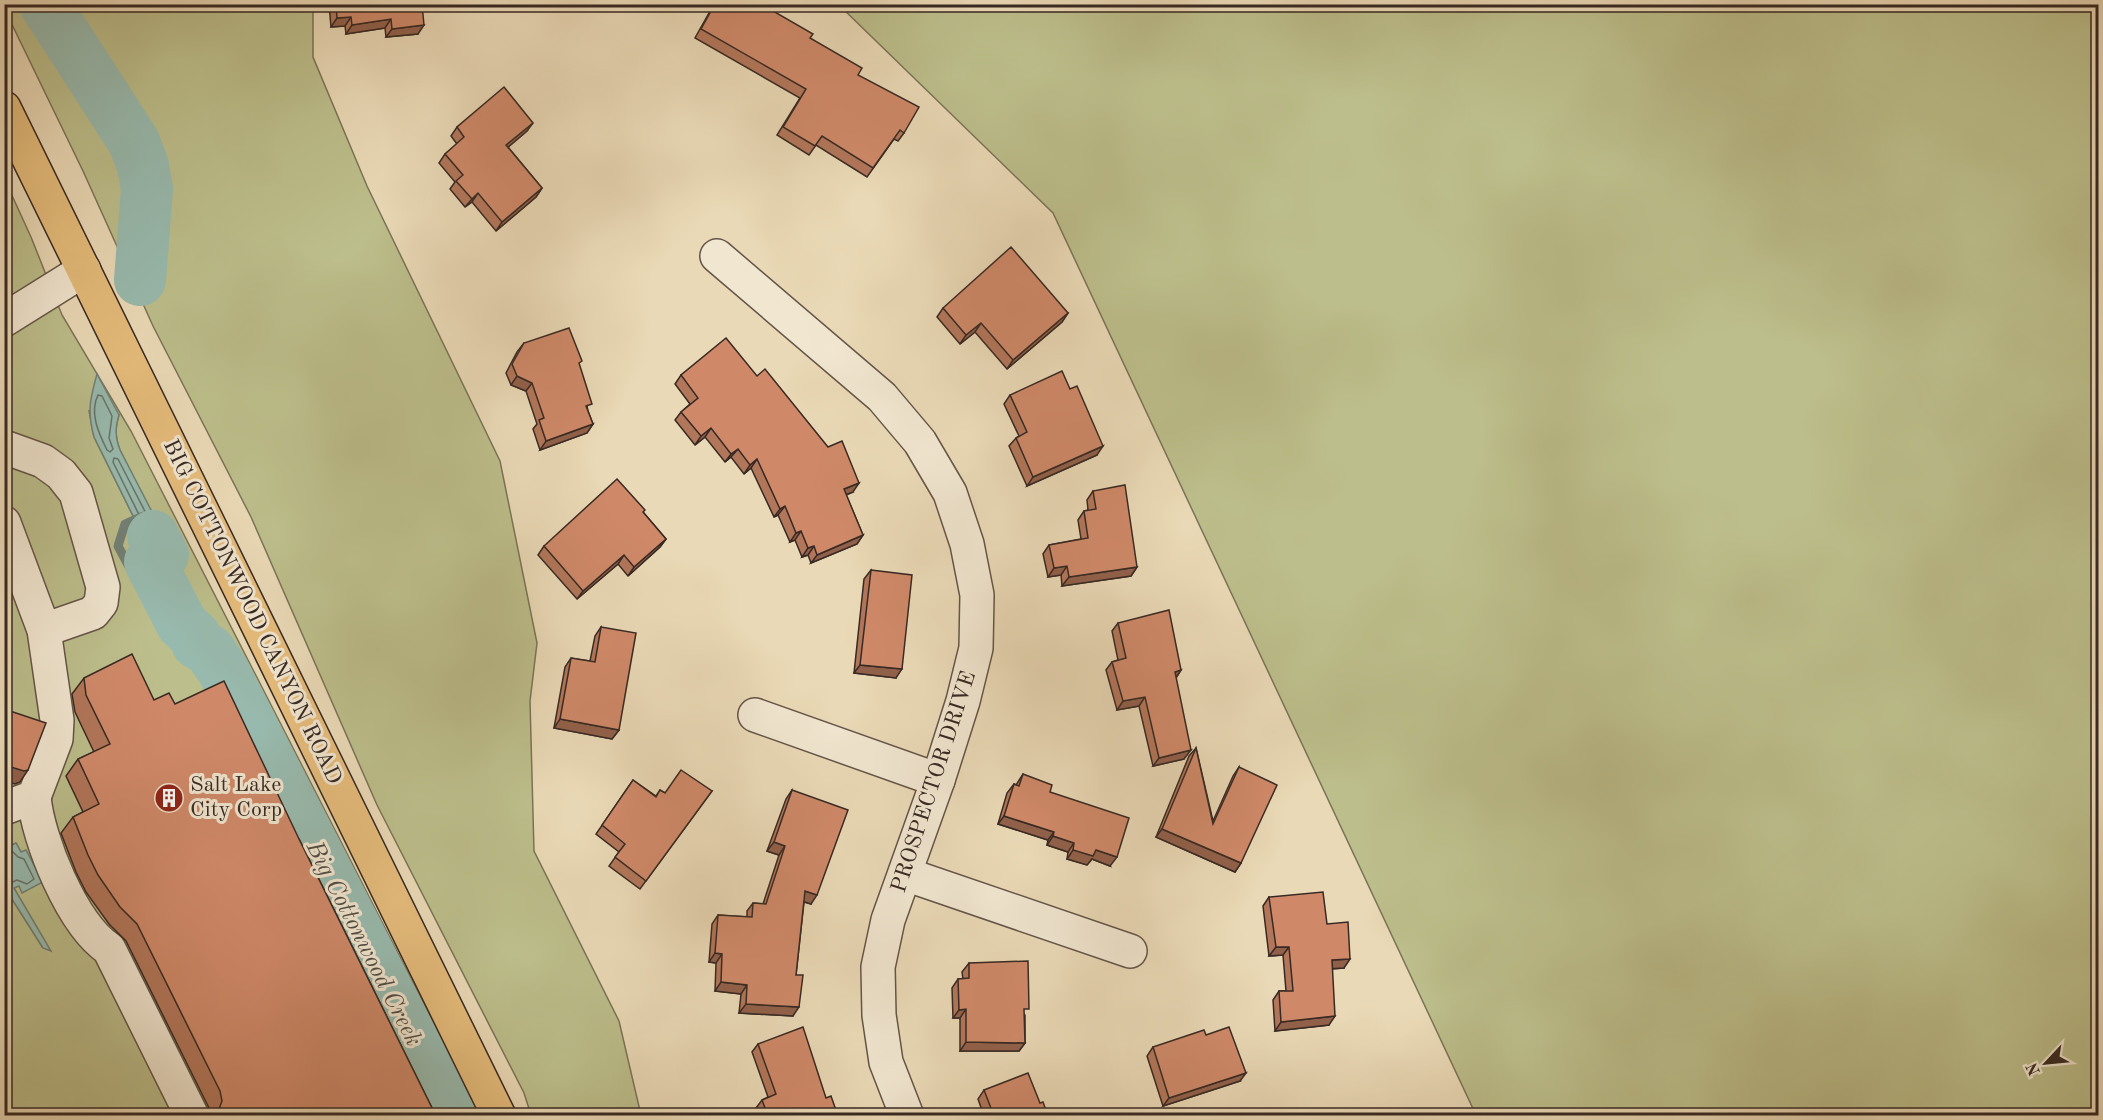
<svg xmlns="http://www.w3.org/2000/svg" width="2103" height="1120" font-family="'Old Standard TT',serif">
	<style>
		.green { fill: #bcbe8b; stroke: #7a7457; stroke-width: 1.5; fill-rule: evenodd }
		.water { fill: #98baae; stroke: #718076; stroke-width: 1.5 }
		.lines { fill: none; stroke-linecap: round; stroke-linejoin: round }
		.shore { stroke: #687268; stroke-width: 1.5 }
		.stream { stroke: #718076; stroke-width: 9 }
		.river { stroke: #98baae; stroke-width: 52 }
		.minor-casing { stroke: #645548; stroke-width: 36 }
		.major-casing { stroke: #372923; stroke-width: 36 }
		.minor { stroke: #f1e6d0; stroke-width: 33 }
		.major { stroke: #e5bc7b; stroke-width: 33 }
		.wall { fill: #b2765a; stroke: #372923; stroke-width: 1.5 }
		.shaded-wall { fill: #91604a; stroke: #372923; stroke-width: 1.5 }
		.building { fill: #cf8969; stroke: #372923; stroke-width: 1.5 }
		.labels { text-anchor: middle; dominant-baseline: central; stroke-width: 6; stroke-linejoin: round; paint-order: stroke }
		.street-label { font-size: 22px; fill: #372923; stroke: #f1e6d0 }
		.poi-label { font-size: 22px; fill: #372923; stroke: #f1e6d0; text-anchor: start }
		.water-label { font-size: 24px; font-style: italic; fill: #4f4d46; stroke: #f1e6d0 }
	</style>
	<rect width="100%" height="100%" fill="#ead9b6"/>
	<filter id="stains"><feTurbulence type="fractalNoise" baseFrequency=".00333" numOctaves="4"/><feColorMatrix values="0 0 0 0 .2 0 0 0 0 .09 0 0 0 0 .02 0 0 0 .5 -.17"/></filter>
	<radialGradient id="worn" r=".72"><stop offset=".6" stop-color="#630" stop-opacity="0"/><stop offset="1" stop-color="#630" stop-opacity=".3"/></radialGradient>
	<!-- green -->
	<g class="green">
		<polygon points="5,4 313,5 313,57 367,186 500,461 537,643 530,701 534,851 619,1021 641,1115 531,1115 524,1093 377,805 251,517 153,326 83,171 5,10"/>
		<polygon points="839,5 2098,5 2098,1115 1476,1115 1053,213"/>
		<path d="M4 178 31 237 62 315 131 431 455 1065 475 1115H5V888L43 948 14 888 19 885 23 893 21 852 16 843 5 848ZM89 411 119 415C115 428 115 437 120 450L186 582 154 599V581L135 545 145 540 94 437Z"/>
	</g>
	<!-- water -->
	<g class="water">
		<path d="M97 374 119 415C115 428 115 437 120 450L178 562 176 563 186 582 154 599 146 585 153 581 135 545 145 540 94 437C87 411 90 399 97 374Z"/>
		<polygon points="16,843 21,852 26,850 43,882 22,893 19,886 14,888 51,951 43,948 5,888 5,848"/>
	</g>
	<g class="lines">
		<!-- shore -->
		<g class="shore">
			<path d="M98 395 102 396 112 416 109 438 113 449 110 452 107 450C99 434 89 413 98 395Z"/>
			<polygon points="114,458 118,459 170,560 171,566 177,580 162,588 158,586 159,578 144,550 150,542 150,537 113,462"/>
			<polyline points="4,853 13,852 18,857 24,859 34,879 27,884 17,880 4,886"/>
		</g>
		<!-- stream -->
		<g class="stream">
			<polyline points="150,562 132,572 148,603 183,626"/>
			<polyline points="132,572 118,546 125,524 143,516"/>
			<polyline points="174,576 224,672"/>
		</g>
		<!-- river -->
		<g class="river">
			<polyline points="45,4 134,142 143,166 147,189 140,280"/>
			<polyline points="153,536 163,555 150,562 182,624 195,636 197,643 210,651 224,672 452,1116"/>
		</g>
		<!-- minor casing -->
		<g class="minor-casing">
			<g id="minor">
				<polyline points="717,256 882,397 920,442 950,493 967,544 977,595 976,648 963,701 938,780 888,920 878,967 879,1015 886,1062 907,1116"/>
				<polyline points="4,320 84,270"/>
				<polyline points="4,447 43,461 61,474 76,493 103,587 101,603 93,613 44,630"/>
				<polyline points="4,523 44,630 57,720 56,739 34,797 4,808"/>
				<polyline points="755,715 938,780"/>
				<path d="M34 797C38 840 72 924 109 949L192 1116"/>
				<polyline points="905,874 1130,951"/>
			</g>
		</g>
		<!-- major casing -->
		<g class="major-casing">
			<polyline id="major" points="4,108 499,1116"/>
		</g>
		<!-- minor -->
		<use href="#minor" class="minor"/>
		<!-- major -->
		<use href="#major" class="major"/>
	</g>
	<!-- wall -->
	<g class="wall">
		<polygon points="329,4 422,4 418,34 386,37 385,28 346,34 345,26 331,27"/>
		<polygon points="714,4 761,4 810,38 858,75 904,133 898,141 894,139 867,177 816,145 809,155 777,135 800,98 695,38"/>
		<polygon points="457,127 527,131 508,147 542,188 536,197 496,231 472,202 465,207 450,189 455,182 439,163 445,154 457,144 451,136"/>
		<polygon points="943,308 1068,313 1062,322 1007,369 975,332 960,344 937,317"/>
		<polygon points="524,343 579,365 588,411 593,424 587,433 540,450 533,429 537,424 526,391 511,385 506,373 517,352"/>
		<polygon points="681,375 853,492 846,495 863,535 857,544 811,563 808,555 802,557 795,540 790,542 778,515 774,517 751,468 744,474 731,457 725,462 705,437 695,445 675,420 681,412 690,404 675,384"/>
		<polygon points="1070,389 1097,455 1027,486 1009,446 1016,438 1019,436 1004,404 1010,395"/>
		<polygon points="1093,491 1137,567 1131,576 1062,586 1061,575 1048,577 1043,554 1049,545 1081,539 1078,520 1084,511 1088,510 1087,500"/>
		<polygon points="643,512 666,539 660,547 628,576 618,564 577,599 538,555 544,546"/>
		<polygon points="871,570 896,678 854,673 864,579"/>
		<polygon points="1118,623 1181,670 1176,678 1184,759 1153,766 1139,706 1117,710 1106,670 1112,662 1118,660 1112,631"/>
		<polygon points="601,627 619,730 612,739 554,728 565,667 571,658 590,661 595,636"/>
		<polygon points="84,678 154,700 175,704 299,839 436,1116 210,1116 209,1108 126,941 109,924 86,892 76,872 61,833 73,817 83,812 66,776 78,759 94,752 75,712 72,694"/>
		<polygon points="1196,748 1213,821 1233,776 1239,767 1241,863 1235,872 1156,837 1189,756"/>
		<polygon points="1023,774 1050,792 1110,866 1092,859 1087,865 1067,859 1068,852 1047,845 1048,840 998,824 1007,793 1014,784 1016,785"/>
		<polygon points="633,780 656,796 660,790 665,793 712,791 640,889 609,866 619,852 596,834"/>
		<polygon points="792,790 811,904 804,902 796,975 793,1016 739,1013 741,994 715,991 716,963 709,962 712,924 718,915 747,917 747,911 753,903 763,904 779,855 767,851 786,799"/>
		<polygon points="1269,897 1327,924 1344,968 1332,969 1329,1025 1275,1031 1273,1000 1279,991 1286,991 1283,955 1269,956 1263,906"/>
		<polygon points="969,963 1025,1015 1025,1043 1019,1051 960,1051 960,1018 953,1018 952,988 958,979 963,979 962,972"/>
		<polygon points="758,1044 826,1098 838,1116 758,1116 756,1108 762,1100 768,1097 752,1052"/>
		<polygon points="1153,1047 1240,1081 1163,1106 1147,1056"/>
		<polygon points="984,1090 1040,1103 1048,1116 984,1116 978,1099"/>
	</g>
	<!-- shaded-wall -->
	<g class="shaded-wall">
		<polygon points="351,17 345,26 331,27 337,18"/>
		<polygon points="391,19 385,28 346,34 352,25"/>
		<polygon points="424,25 418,34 386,37 392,29"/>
		<polygon points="533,123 527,131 500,154 506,145"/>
		<polygon points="542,188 536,197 496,231 502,222"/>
		<polygon points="478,193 472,202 465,207 472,199"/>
		<polygon points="1068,313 1062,322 1007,369 1013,360"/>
		<polygon points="981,323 975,332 960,344 966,335"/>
		<polygon points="517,376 532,383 526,391 511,385"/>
		<polygon points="593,424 587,433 540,450 546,441"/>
		<polygon points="711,428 705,437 695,445 701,436"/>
		<polygon points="1103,446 1097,455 1027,486 1033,477"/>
		<polygon points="738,449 731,457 725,462 731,454"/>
		<polygon points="757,459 751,468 744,474 750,465"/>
		<polygon points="859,483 853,492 838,498 844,489"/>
		<polygon points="785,506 778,515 774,517 780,509"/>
		<polygon points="801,531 795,540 790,542 796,533"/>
		<polygon points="863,535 857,544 811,563 817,555"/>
		<polygon points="666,539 660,547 628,576 634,567"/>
		<polygon points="814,546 808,555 802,557 808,548"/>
		<polygon points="624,555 618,564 577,599 583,591"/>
		<polygon points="1067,566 1061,575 1048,577 1054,568"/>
		<polygon points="1137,567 1131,576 1062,586 1069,577"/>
		<polygon points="860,665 902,669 896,678 854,673"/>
		<polygon points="1181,670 1175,679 1175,672"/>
		<polygon points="1145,697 1139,706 1117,710 1123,701"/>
		<polygon points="560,719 619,730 612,739 554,728"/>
		<polygon points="1191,750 1184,759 1153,766 1159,758"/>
		<polygon points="4,765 28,770 20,782 15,784 4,781"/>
		<polygon points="1004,816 1054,832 1048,840 998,824"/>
		<polygon points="1162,829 1241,863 1235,872 1156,837"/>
		<polygon points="1053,836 1074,843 1068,852 1047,845"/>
		<polygon points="774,842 785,846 779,855 767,851"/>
		<polygon points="1073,850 1096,850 1117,857 1110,866 1092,859 1087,865 1067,859"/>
		<polygon points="805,891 817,895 811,904 799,900"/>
		<polygon points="1276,947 1289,947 1283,955 1269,956"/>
		<polygon points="715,953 722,954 716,963 709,962"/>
		<polygon points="1350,959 1344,968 1326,969 1332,960"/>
		<polygon points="721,982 747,985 741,994 715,991"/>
		<polygon points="746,1004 799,1007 793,1016 739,1013"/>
		<polygon points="966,1009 960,1018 953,1018 959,1010"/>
		<polygon points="1335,1016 1329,1025 1275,1031 1281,1022"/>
		<polygon points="966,1042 1025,1043 1019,1051 960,1051"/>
		<polygon points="1246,1073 1240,1081 1163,1106 1169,1098"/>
	</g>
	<!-- building -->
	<g class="building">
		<polygon points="336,4 422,4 424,25 392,29 391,19 352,25 351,17 337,18"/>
		<polygon points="715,4 761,4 813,34 810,38 862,68 858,75 919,107 904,133 900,130 873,168 822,136 815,146 783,127 806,89 701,29"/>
		<polygon points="504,87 533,123 506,145 542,188 502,222 478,193 472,199 456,181 463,175 445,154 464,137 457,127"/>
		<polygon points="1011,247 1068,313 1013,360 981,323 966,335 943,308"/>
		<polygon points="569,328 582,361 579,363 592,404 586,406 593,424 546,441 539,420 544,418 532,383 517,376 512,364 524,343"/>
		<polygon points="726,338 757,376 765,369 828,447 842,441 859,483 844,489 863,535 817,555 814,546 808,548 801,531 796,533 785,506 780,509 757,459 750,465 738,449 731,454 711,428 701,436 681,412 698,398 681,375"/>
		<polygon points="1062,371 1070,389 1077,386 1103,446 1033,477 1016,438 1027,432 1010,395"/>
		<polygon points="617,479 645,510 643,512 666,539 634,567 624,555 583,591 544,546"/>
		<polygon points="1125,485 1137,567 1069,577 1067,566 1054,568 1049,545 1088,538 1084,511 1096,509 1093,491"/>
		<polygon points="871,570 912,575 902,669 860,665"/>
		<polygon points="1169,610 1181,670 1175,672 1191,750 1159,758 1145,697 1123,701 1112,662 1126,658 1118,623"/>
		<polygon points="601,627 636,633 619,730 560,719 571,658 595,662"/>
		<polygon points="132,654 154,700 169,693 175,704 224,681 299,839 436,1116 215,1116 215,1114 219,1109 222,1101 220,1091 137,924 120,907 98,875 88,855 73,817 99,804 78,759 110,744 86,695 84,678"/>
		<polygon points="4,709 46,723 28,770 24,771 4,765"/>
		<polygon points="1196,748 1213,824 1239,767 1277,785 1241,863 1162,829"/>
		<polygon points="681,770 712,791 646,881 615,857 625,844 602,825 633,780 656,797 660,790 665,793"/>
		<polygon points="1023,774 1052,785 1050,792 1129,818 1117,857 1096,850 1093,856 1073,850 1074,843 1053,836 1054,832 1004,816 1014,784 1019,786"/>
		<polygon points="792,790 848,810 817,895 805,891 796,975 803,975 799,1007 746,1004 747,985 721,982 722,954 715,953 718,915 752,917 753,903 766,904 785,846 774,842"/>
		<polygon points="1323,892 1327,924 1348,922 1350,959 1332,960 1335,1016 1281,1022 1279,991 1293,991 1289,947 1276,947 1269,897"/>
		<polygon points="1028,961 1029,1009 1024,1009 1025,1043 966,1042 966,1009 959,1010 958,979 969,978 969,963"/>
		<polygon points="803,1027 826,1098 831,1096 838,1116 768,1116 762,1100 776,1094 758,1044"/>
		<polygon points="1229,1027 1246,1073 1169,1098 1153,1047 1204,1030 1206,1035"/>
		<polygon points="1028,1073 1040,1103 1043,1102 1048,1116 994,1116 984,1090"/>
	</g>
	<!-- icons -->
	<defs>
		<g id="building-disc" transform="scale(1.5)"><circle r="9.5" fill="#8f2418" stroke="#f1e6d0"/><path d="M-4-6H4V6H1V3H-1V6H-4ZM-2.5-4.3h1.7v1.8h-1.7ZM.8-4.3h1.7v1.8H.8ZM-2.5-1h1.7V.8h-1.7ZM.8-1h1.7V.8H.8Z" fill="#fff"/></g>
	</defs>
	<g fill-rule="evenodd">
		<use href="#building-disc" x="169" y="798"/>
	</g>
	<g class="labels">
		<!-- street labels -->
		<g class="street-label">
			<text transform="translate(252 612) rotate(64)">BIG COTTONWOOD CANYON ROAD</text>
			<text transform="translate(934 782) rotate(-72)">PROSPECTOR DRIVE</text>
		</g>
		<!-- poi labels -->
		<g class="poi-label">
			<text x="190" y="785">Salt Lake<tspan x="190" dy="25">City Corp</tspan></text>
		</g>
		<!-- water labels -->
		<g class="water-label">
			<text transform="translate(363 944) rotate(63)">Big Cottonwood Creek</text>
		</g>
	</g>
	<!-- margin -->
	<rect width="2103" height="1120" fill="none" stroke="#ead9b6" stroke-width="24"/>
	<rect x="6" y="6" width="2091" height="1108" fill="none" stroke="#372923" stroke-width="3"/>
	<rect x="12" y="12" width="2079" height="1096" fill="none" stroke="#372923" stroke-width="1.5"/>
	<!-- north arrow -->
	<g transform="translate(2046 1063) rotate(244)" stroke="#f1e6d0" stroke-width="4.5" paint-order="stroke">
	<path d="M0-4.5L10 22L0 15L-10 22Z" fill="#372923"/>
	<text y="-9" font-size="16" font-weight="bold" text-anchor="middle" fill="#372923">N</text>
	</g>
	<rect width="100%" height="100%" filter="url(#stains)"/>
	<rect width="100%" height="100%" fill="url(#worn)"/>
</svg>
